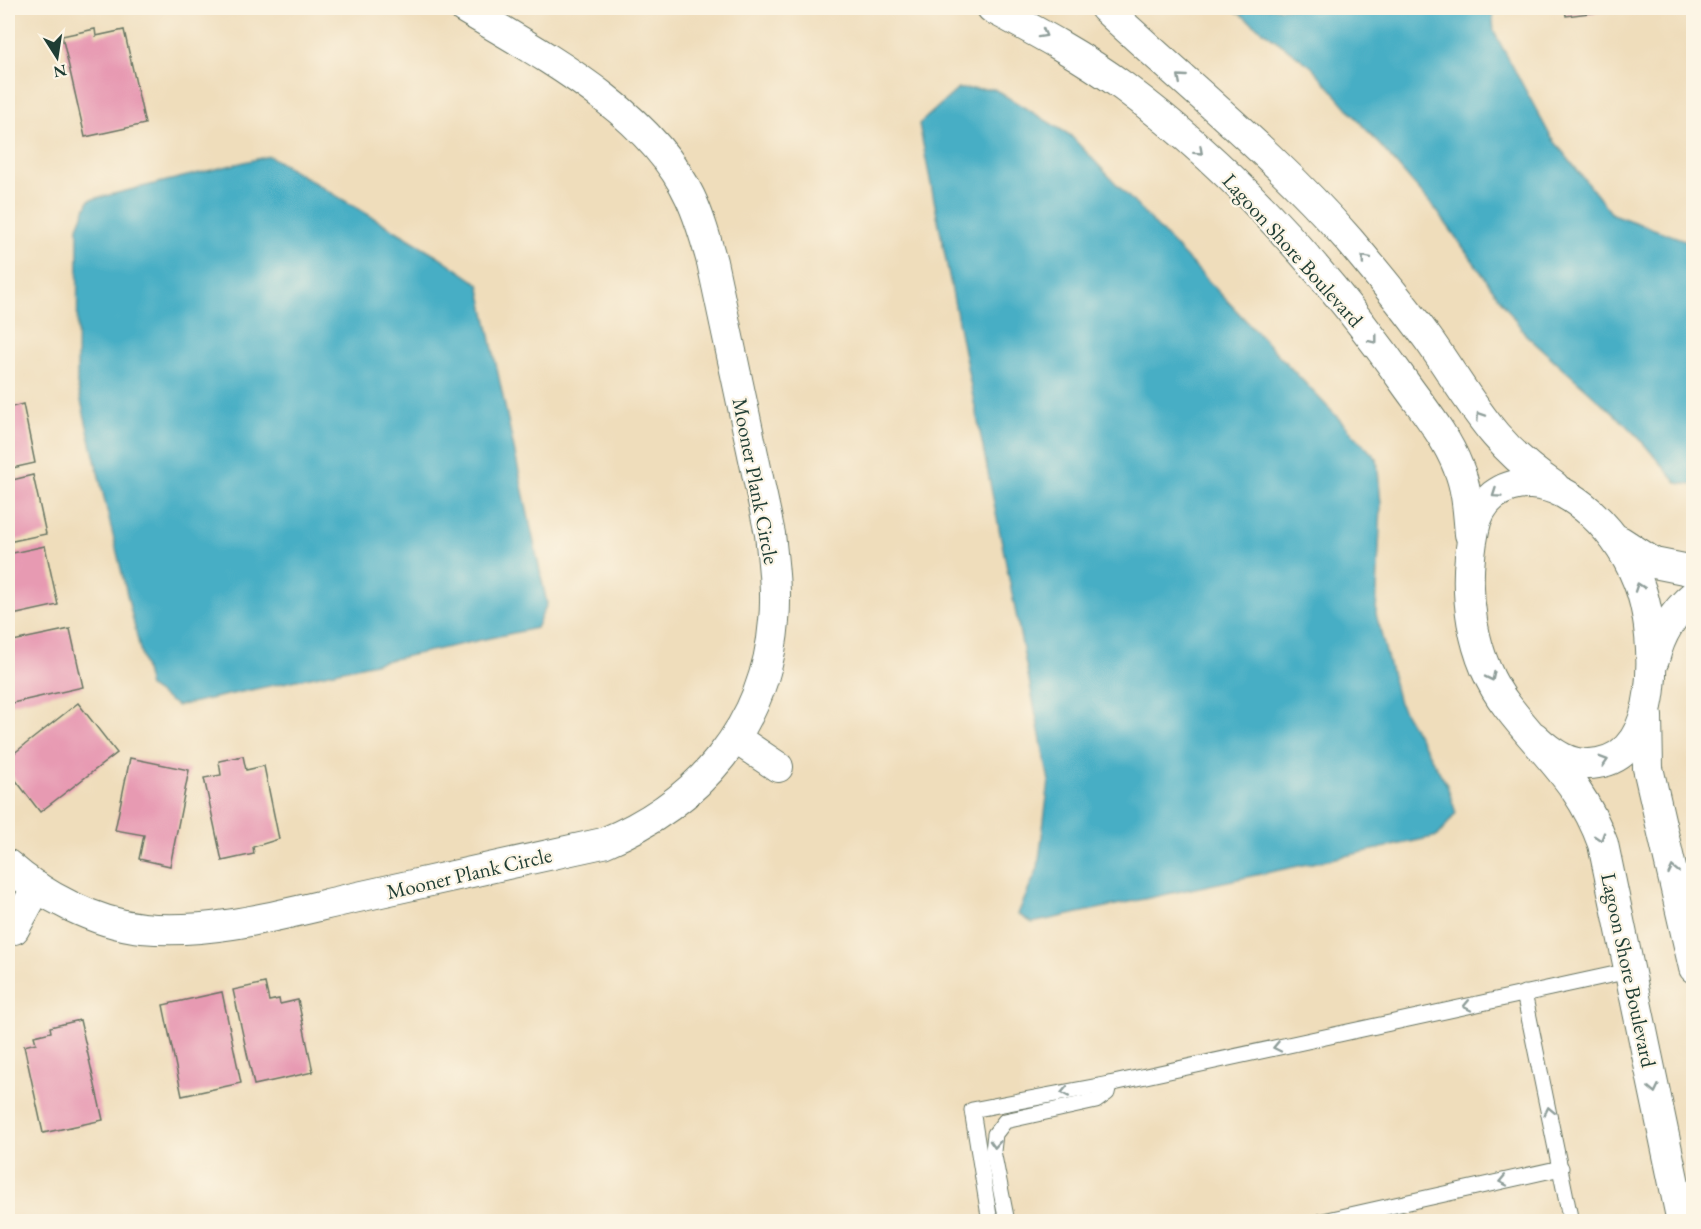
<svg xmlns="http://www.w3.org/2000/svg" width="1701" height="1229" font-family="'EB Garamond',serif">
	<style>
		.water { fill: #46aec5; stroke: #32767c; stroke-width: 1.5 }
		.building { fill: #e79ab2 }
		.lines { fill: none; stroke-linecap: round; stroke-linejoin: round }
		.lane-casing { stroke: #687563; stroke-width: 17 }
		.street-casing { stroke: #687563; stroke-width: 32 }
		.lane { stroke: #fff; stroke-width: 15 }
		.street { stroke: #fff; stroke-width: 30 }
		.oneway { stroke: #8f9e9a }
		.labels { text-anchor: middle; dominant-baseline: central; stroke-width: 4.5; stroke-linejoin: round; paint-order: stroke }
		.street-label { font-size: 21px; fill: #1f3d34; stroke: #fcf5e5 }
	</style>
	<rect width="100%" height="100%" fill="#fcf5e5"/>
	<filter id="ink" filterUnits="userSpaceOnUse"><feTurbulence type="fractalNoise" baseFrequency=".0167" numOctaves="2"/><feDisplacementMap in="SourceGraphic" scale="12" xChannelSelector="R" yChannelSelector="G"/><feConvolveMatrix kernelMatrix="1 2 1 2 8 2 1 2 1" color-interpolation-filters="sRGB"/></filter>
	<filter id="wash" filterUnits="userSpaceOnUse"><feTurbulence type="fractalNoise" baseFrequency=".008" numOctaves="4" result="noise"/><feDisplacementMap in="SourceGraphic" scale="24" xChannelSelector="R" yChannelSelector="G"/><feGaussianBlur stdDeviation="1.35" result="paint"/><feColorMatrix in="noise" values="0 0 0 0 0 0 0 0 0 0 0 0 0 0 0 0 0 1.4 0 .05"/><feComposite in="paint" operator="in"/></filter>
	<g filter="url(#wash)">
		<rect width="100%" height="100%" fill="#efddbb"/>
		<!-- water -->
		<g class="water">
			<polygon points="1232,8 1492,8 1494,32 1551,137 1612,214 1693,243 1693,485 1677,483 1633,431 1526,335 1437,211 1312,67"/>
			<polygon points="958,89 994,89 1070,135 1377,459 1381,505 1376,614 1399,703 1447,785 1456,813 1438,836 1032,923 1018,914 1038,868 1049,781 919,124"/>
			<polygon points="269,156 438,256 479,284 547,604 536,628 177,706 149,687 77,384 78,227 89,200"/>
		</g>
		<g id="blocks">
			<!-- building -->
			<g class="building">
				<polygon points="1565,8 1621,8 1621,9 1566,16"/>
				<polygon points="95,29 96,36 124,30 145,124 85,137 62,36"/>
				<polygon points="23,404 35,463 8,469 8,408"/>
				<polygon points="33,475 46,534 8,542 8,481"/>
				<polygon points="45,546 58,605 8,616 8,554"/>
				<polygon points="70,629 83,687 8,704 8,642"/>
				<polygon points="78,703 117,753 40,812 8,770 8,758"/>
				<polygon points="243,756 246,770 264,766 279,839 253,847 254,854 222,861 204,778 221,775 219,761"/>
				<polygon points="130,758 189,770 170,866 139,859 144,835 115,830"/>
				<polygon points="265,983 269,1001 279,999 280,1004 298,1000 313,1072 254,1085 233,990"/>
				<polygon points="222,992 241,1083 182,1096 163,1005"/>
				<polygon points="80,1020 103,1120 43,1133 24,1046 36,1043 34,1036 51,1032 50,1027"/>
			</g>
		</g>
	</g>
	<g filter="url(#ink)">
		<use href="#blocks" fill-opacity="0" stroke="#687563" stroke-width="1.5"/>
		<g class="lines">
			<!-- lane casing -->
			<g class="lane-casing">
				<g id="lane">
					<polyline points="1524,993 1571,1222"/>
					<polyline points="990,1222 972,1110 1109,1084 1629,971"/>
					<polyline points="1007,1222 993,1151 995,1134 1005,1121 1096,1101 1107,1093 1109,1084"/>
					<polyline points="1319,1222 1561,1168"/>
				</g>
			</g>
			<!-- street casing -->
			<g class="street-casing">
				<g id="street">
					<path d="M992 8C1037 32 1082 56 1124 87 1233 168 1329 275 1407 386 1425 411 1447 438 1458 467 1467 488 1468 511 1470 534"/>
					<path d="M1105 8C1187 85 1275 155 1349 240 1377 273 1405 307 1431 343 1472 402 1492 445 1554 486"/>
					<polyline points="1620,541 1654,563 1694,571"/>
					<path d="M1654 660C1660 635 1674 612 1694 595"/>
					<polyline points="1647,716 1648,768 1694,968"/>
					<path d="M1534 737C1552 754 1572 768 1598 763 1663 753 1656 639 1642 593 1632 562 1615 535 1591 513 1574 498 1555 485 1531 484 1502 483 1479 500 1474 530 1462 589 1470 658 1508 707 1546 757 1581 782 1603 844L1682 1222"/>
					<polyline points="735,738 778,767"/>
					<path d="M8 865C43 896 95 923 142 928 211 935 283 914 349 899 434 880 519 862 603 843 698 804 766 726 774 621 777 592 773 563 770 534L712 262C706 240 700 218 690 197 650 111 542 55 464 8"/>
					<polyline points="14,929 37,887"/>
				</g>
			</g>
			<!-- lane -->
			<use href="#lane" class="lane"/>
			<!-- street -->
			<use href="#street" class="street"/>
		</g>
		<!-- one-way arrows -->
		<defs><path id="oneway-chevron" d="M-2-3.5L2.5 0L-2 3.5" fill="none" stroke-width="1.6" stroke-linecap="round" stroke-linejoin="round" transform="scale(1.5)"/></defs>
		<g class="oneway">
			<use href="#oneway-chevron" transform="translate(1043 34) rotate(29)"/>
			<use href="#oneway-chevron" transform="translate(1181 78) rotate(-139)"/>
			<use href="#oneway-chevron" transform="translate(1199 151) rotate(42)"/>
			<use href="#oneway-chevron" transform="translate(1365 259) rotate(-130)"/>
			<use href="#oneway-chevron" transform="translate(1374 340) rotate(52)"/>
			<use href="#oneway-chevron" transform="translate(1480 416) rotate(-124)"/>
			<use href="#oneway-chevron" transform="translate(1496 494) rotate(146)"/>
			<use href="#oneway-chevron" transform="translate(1639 587) rotate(-109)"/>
			<use href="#oneway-chevron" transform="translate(1491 677) rotate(64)"/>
			<use href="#oneway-chevron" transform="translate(1604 761) rotate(-17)"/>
			<use href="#oneway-chevron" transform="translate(1600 837) rotate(72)"/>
			<use href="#oneway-chevron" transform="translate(1673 870) rotate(-102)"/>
			<use href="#oneway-chevron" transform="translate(1467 1006) rotate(168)"/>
			<use href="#oneway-chevron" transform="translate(1277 1047) rotate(168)"/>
			<use href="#oneway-chevron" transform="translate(1654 1089) rotate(78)"/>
			<use href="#oneway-chevron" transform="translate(1065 1092) rotate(169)"/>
			<use href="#oneway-chevron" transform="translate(1549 1111) rotate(-102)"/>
			<use href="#oneway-chevron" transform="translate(995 1144) rotate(93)"/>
			<use href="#oneway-chevron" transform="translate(1503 1181) rotate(168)"/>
		</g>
	</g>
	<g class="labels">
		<!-- street labels -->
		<g class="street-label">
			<text transform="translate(1293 250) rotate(48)">Lagoon Shore Boulevard</text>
			<text transform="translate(756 481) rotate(79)">Mooner Plank Circle</text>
			<text transform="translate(469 873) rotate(-13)">Mooner Plank Circle</text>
			<text transform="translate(1629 970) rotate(78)">Lagoon Shore Boulevard</text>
		</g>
	</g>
	<!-- margin -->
	<rect width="1701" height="1229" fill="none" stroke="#fcf5e5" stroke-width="30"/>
	<!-- north arrow -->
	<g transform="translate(57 57) rotate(168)" stroke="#fcf5e5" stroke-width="4.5" paint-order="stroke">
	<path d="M0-4.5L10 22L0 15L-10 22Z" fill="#1f3d34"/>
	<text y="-9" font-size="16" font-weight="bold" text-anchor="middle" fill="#1f3d34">N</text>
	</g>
</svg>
